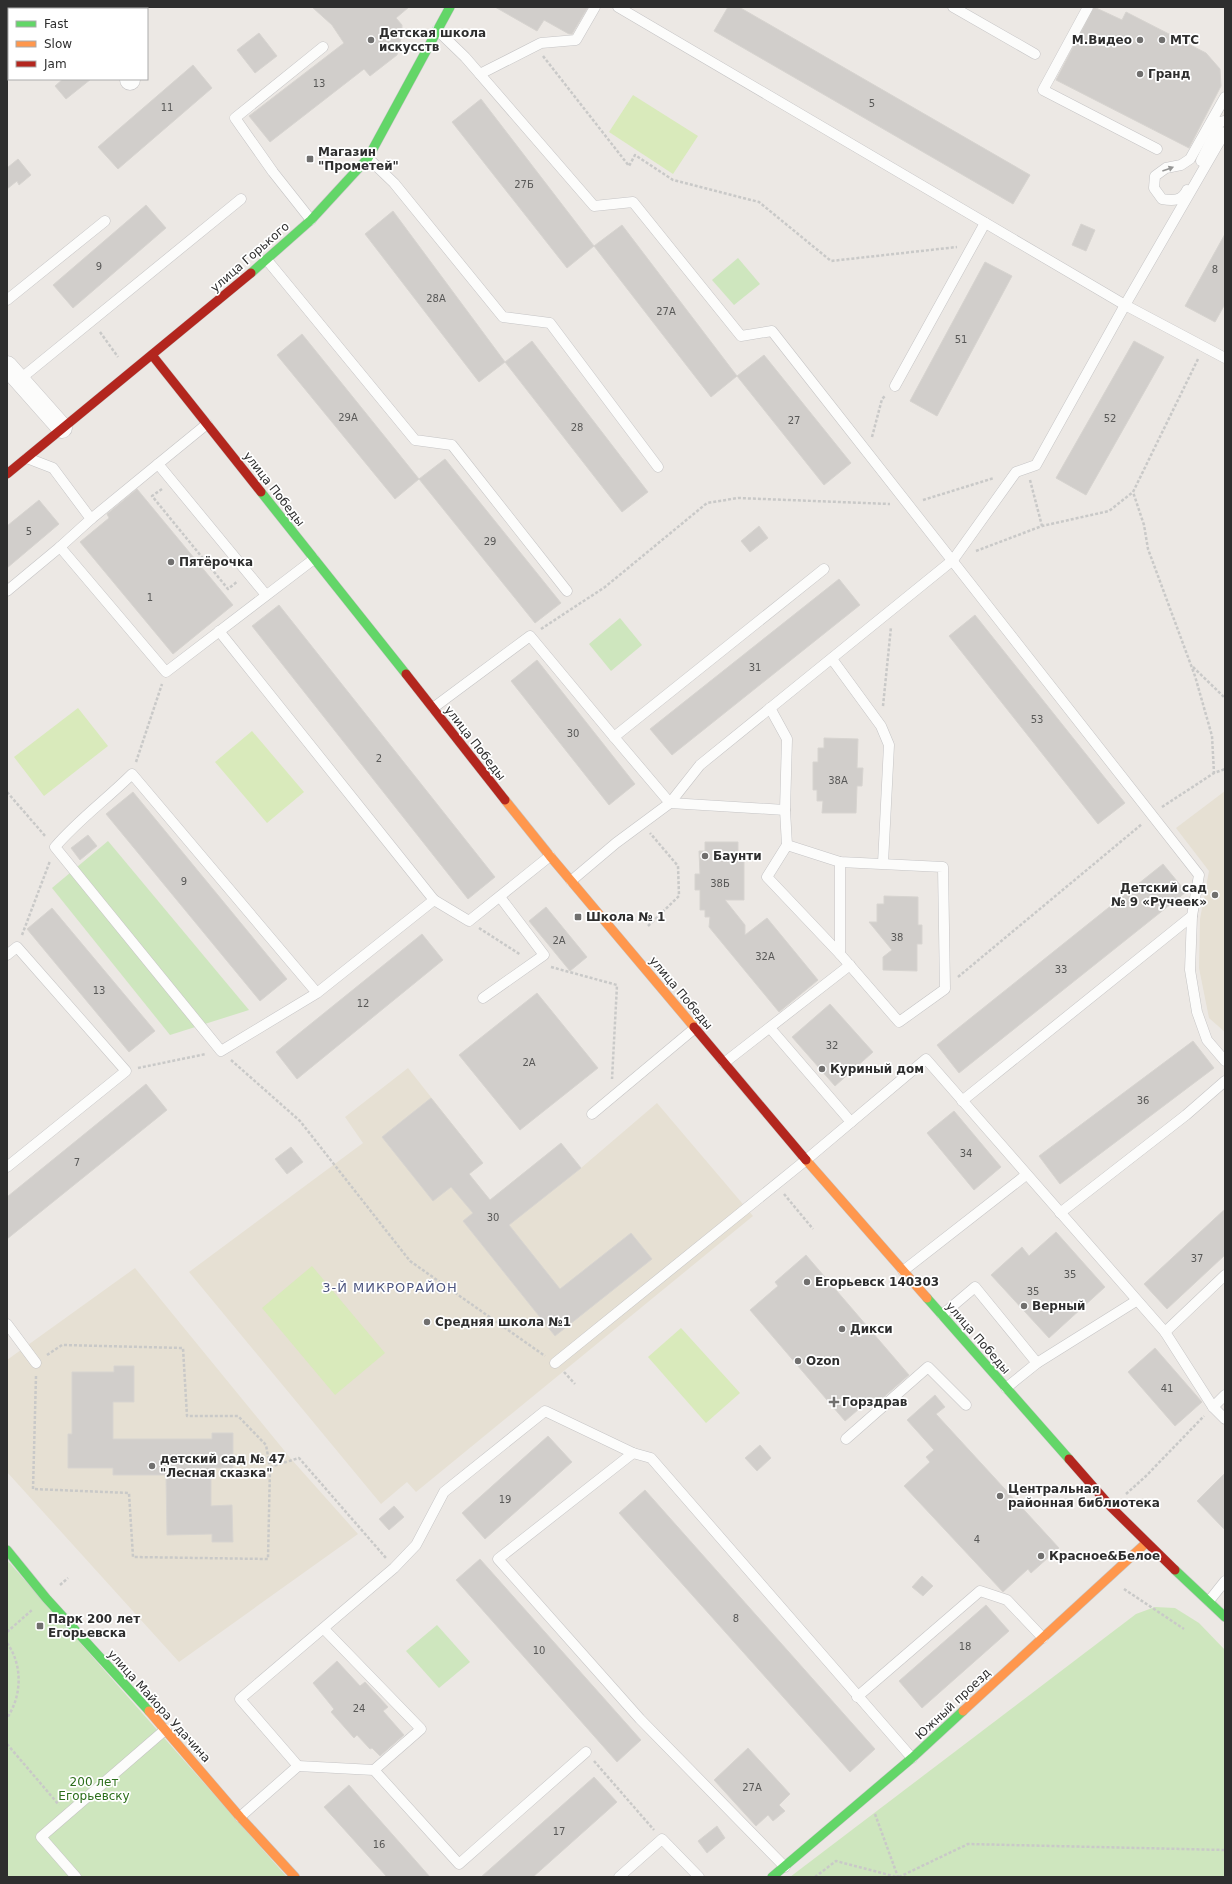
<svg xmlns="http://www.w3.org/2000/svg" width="1232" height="1884" font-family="'DejaVu Sans',sans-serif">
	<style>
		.education { fill: #e6e0d3 }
		.green { fill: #cee6be }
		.pitch { fill: #d9eabb }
		.building { fill: #d1cecb; stroke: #d7d4d0 }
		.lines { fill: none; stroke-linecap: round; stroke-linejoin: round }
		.lane-casing { stroke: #c5c4c5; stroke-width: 11 }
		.street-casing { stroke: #c5c4c5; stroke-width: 21 }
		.fast-casing { stroke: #c5c4c5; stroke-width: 10 }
		.slow-casing { stroke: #c5c4c5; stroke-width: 10 }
		.jam-casing { stroke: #c5c4c5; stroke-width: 10 }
		.path { stroke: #c9c9c8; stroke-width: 2.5; stroke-dasharray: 3 2; stroke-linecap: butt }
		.lane { stroke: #fcfcfb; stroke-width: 10 }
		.street { stroke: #fcfcfb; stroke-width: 20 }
		.fast { stroke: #63d668; stroke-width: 9 }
		.slow { stroke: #ff974d; stroke-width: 9 }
		.jam { stroke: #b3261e; stroke-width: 9 }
		.oneway { fill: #959594 }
		.poi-dot { fill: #706f6e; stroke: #fff; stroke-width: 1.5 }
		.labels { text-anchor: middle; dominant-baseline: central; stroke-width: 3.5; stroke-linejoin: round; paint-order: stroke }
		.number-label { font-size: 10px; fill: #585857 }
		.poi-label { font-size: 12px; font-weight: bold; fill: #2e2e2e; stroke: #fff; text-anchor: start }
		.street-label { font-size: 12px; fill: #2e2e2e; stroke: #fff }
		.park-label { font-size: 12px; fill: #2c6e1b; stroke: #fff }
		.neighbourhood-label { font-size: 13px; letter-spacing: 1px; fill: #4d5680; stroke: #fff }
	</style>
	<rect width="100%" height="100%" fill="#ece8e4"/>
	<!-- education -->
	<g class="education">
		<polygon points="1225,791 1225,1032 1209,1018 1199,968 1200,919 1209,871 1176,828"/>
		<polygon points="408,1068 483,1163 469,1174 490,1200 561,1143 581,1168 657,1103 753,1216 416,1492 407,1482 381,1504 189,1272 363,1143 345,1117"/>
		<polygon points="135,1268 292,1460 358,1534 179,1662 7,1472 7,1360"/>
	</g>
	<!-- green -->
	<g class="green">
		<polygon points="738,258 760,284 734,305 712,280"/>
		<polygon points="620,618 642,645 611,671 589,644"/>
		<polygon points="108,841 249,1010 170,1035 52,888"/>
		<polygon points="7,1560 287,1877 7,1877"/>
		<polygon points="1155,1607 1175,1608 1199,1623 1225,1650 1225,1877 790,1877 1136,1614"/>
		<polygon points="437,1625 470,1662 439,1688 406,1651"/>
	</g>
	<!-- pitch -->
	<g class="pitch">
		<polygon points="633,95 698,136 673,174 609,132"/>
		<polygon points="78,708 108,746 44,796 14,757"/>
		<polygon points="252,731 304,792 267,823 215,762"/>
		<polygon points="312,1266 385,1353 335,1395 262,1308"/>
		<polygon points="681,1328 740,1393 706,1423 648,1357"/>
	</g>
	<!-- building -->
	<g class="building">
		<polygon points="312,7 409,7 396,18 402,25 402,34 397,55 370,76 364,69 270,142 249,116 344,43 332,25"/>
		<polygon points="495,7 588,7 572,34 569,34 544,20 537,31"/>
		<polygon points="728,7 739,7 1030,175 1013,204 714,31"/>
		<polygon points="1094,7 1122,20 1126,12 1206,53 1220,69 1221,86 1189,148 1056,80"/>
		<polygon points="259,33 277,56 255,73 237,50"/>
		<polygon points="193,65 212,88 118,169 98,147"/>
		<polygon points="63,79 91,79 66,99 55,86"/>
		<polygon points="481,99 594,246 567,268 452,122"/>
		<polygon points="18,159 31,175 19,185 17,181 7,189 7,168"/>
		<polygon points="146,205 166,228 73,308 53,285"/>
		<polygon points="393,211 505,362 479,382 365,234"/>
		<polygon points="1081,224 1095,230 1086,251 1072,245"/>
		<polygon points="622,225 737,376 711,397 594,246"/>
		<polygon points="1225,234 1225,304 1215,322 1185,306"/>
		<polygon points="985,262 1012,276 937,416 910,401"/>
		<polygon points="302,334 419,479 395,499 277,355"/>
		<polygon points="532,341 648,492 622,512 505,362"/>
		<polygon points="1134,341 1164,357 1086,495 1056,478"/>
		<polygon points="764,355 851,463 824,485 737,376"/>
		<polygon points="445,459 561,603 535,623 419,479"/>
		<polygon points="137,489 233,605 173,654 80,542 109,518 107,514"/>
		<polygon points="39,500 59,524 7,568 7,526"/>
		<polygon points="759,526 768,538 750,552 741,541"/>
		<polygon points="839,579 860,605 672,755 650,729"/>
		<polygon points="279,605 495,877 468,899 252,626"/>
		<polygon points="975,615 1125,803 1098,824 949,636"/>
		<polygon points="537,660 635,784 609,805 511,681"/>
		<polygon points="824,738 858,739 857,768 863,768 862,786 857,786 856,813 822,813 823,801 817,801 817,790 813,790 813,762 818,762 818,748 824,748"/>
		<polygon points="133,792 287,979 260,1001 106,814"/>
		<polygon points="88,835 97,846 80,860 71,848"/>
		<polygon points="705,842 738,842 738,861 744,861 744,900 725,900 745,925 745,935 767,918 818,980 779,1012 709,927 710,917 705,917 705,910 700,910 700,890 695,890 695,874 700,874 699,851 705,851"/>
		<polygon points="1163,864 1186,892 959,1073 937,1045"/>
		<polygon points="884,896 918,897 918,925 922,925 922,944 917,944 917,971 883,970 883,957 892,950 869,922 877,922 877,904 884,904"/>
		<polygon points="546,907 587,957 570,971 529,921"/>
		<polygon points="52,908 155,1031 129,1052 27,929"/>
		<polygon points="422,934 443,960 297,1079 276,1052"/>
		<polygon points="537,993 598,1068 520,1130 459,1055"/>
		<polygon points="830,1004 873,1052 835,1086 792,1037"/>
		<polygon points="1193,1041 1214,1068 1060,1184 1039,1156"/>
		<polygon points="146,1084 167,1110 7,1239 7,1197"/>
		<polygon points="431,1098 483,1163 469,1174 490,1200 561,1143 581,1168 509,1225 560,1289 631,1233 652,1259 555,1336 463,1221 473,1213 451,1187 433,1201 382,1137"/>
		<polygon points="954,1111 1001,1167 974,1190 927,1133"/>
		<polygon points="291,1147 303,1162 287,1174 275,1159"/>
		<polygon points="1225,1209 1225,1255 1167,1309 1144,1284"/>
		<polygon points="1056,1232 1105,1287 1049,1338 991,1275 1022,1247 1029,1256"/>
		<polygon points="806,1255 909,1375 878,1402 873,1397 845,1421 750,1310 778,1286 775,1282"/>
		<polygon points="1155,1348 1202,1402 1175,1426 1128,1372"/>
		<polygon points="114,1366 134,1366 134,1402 113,1402 113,1439 212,1439 212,1433 233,1433 233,1468 211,1468 211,1506 232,1505 233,1542 212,1542 212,1534 167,1535 166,1475 113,1475 113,1468 68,1468 68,1434 72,1434 72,1372 114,1372"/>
		<polygon points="935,1395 945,1407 936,1414 1059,1548 1031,1573 1028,1569 1003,1592 904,1486 930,1462 926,1457 934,1450 907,1420"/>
		<polygon points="548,1436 572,1462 485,1539 462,1513"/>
		<polygon points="760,1445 771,1458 757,1471 745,1458"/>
		<polygon points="1225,1473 1225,1530 1197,1501"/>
		<polygon points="645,1490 875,1749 850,1772 619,1513"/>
		<polygon points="394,1506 404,1517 389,1530 379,1519"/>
		<polygon points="480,1559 641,1740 617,1762 456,1580"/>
		<polygon points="922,1576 933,1586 923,1596 912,1587"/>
		<polygon points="986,1605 1009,1631 922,1708 899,1681"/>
		<polygon points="337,1661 360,1686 365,1682 388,1707 383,1711 404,1735 380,1756 372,1748 370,1749 357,1735 354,1738 331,1712 334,1709 313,1683"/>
		<polygon points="748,1748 790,1794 779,1805 785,1811 773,1821 768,1815 756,1826 714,1780"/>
		<polygon points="594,1777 617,1802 533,1877 481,1877"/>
		<polygon points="349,1785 362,1800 430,1877 387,1877 324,1807"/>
		<polygon points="717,1826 725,1838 707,1853 698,1841"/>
	</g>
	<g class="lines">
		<!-- lane casing -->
		<g class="lane-casing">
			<g id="lane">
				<polyline points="618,7 1125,305 1225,358"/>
				<polyline points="953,7 1035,54"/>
				<polyline points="1088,7 1043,90 1157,149"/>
				<polyline points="437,30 465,57 594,206 633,202 741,336 772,331 1199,875 1192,916 962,1101"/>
				<polyline points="480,74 541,43 576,40 595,7"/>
				<polyline points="368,158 394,183 503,317 550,323 658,467"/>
				<polyline points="1201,161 1220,122 1225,121"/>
				<path d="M1187 190C1182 201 1173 201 1162 199L1154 188 1155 176 1166 168 1181 165 1190 159 1225 97"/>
				<polyline points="311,220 273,172 235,118 323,47"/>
				<polyline points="267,260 415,440 452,445 567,591"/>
				<polyline points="7,300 105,221"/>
				<polyline points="19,380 241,199"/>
				<polyline points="895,386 985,223"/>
				<polyline points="27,458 53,468 91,519 60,547 166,672 314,559"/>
				<polyline points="158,464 207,424"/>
				<polyline points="91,519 158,464 266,595"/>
				<polyline points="7,591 60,547"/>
				<polyline points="219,631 434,900"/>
				<polyline points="832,659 881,726 889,745 883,863"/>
				<polyline points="433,708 530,636 614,737 824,569"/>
				<polyline points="770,708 787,739 785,810"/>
				<polyline points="614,737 670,803 785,810 787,845 767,877 840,954 840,862"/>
				<polyline points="787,845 840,862 943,867 945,989 899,1022 840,954"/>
				<polyline points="571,881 616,843 670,803 700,765 953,560 1016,472 1036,465 1125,305 1225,132"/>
				<polyline points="1192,916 1190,970 1197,1012 1207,1040 1225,1061"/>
				<polyline points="7,955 17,947 126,1071 7,1167"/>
				<path d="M317 993 132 774C107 799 78 820 55 847L221 1051 317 993 434 900 469 921 550 856"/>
				<polyline points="483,998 544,955 500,897"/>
				<polyline points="770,1028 851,1122"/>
				<polyline points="724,1063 850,965"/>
				<polyline points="592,1114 695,1028"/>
				<polyline points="1060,1213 1186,1115 1225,1081"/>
				<polyline points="903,1271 1026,1175"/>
				<polyline points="942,1315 975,1287 1037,1363"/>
				<polyline points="7,1324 36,1363"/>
				<polyline points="1165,1332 1225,1275"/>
				<polyline points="555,1363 806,1160 926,1059 1165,1332 1213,1407 1225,1419"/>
				<polyline points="1006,1388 1037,1363 1136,1301"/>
				<polyline points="1213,1407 1225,1395"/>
				<polyline points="846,1439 928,1367 966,1405"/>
				<polyline points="633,1453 651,1458 912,1758"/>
				<polyline points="1209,1601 1225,1581"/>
				<polyline points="324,1629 421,1729 374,1770"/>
				<polyline points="857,1697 980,1591 1007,1600 1043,1638"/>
				<polyline points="298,1766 374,1770 459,1864 586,1752"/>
				<polyline points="240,1817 298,1766 240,1699 394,1568 416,1545 444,1492 545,1411 633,1453 498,1559 640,1719 785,1867"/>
				<polyline points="76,1877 41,1837 166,1729"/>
				<polyline points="619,1877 662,1839 699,1877"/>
			</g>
		</g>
		<!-- street casing -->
		<g class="street-casing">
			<g id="street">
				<polyline points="75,7 77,9"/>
				<polyline points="14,9 17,7"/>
				<polyline points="130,79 130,80"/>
				<polyline points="7,366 62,428"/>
			</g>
		</g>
		<!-- fast casing -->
		<g class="fast-casing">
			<g id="fast">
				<polyline points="251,273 311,220 368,158 450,7"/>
				<polyline points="261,492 406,674"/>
				<polyline points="927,1298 1069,1459"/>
				<polyline points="7,1550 46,1598 149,1711"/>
				<polyline points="1175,1570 1225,1617"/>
				<polyline points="772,1877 912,1758 963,1711"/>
			</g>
		</g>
		<!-- slow casing -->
		<g class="slow-casing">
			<g id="slow">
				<polyline points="505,800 550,856 694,1027"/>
				<polyline points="806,1160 927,1298"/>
				<polyline points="149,1711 240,1817 295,1877"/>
				<polyline points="963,1711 1146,1543"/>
			</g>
		</g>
		<!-- jam casing -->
		<g class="jam-casing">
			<g id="jam">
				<polyline points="152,355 261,492"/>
				<polyline points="7,474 251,273"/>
				<polyline points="406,674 505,800"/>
				<polyline points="694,1027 806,1160"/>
				<polyline points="1069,1459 1111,1507 1175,1570"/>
			</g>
		</g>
		<!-- path -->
		<g class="path">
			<polyline points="543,56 629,166 635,155 673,180 759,202 831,261 957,247"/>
			<polyline points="100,332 118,357"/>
			<polyline points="1198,359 1133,492 1144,525 1148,549 1195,676 1212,736 1214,773"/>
			<polyline points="872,437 882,399 886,395"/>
			<polyline points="1030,480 1042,526"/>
			<polyline points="162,489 152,496 228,589 238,581"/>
			<polyline points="923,500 994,478"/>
			<polyline points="976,551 1042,526 1109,511 1133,492"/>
			<polyline points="541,629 605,587 707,503 738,498 890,504"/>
			<polyline points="1193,667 1225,698"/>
			<polyline points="883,706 891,627"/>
			<polyline points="136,762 162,684"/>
			<polyline points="7,792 46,837"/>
			<polyline points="1162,807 1214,773 1225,769"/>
			<polyline points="648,926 679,896 678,866 650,833"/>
			<polyline points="479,928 521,955"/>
			<polyline points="22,935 50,861"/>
			<polyline points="551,967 617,985 612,1079"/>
			<polyline points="958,977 1142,824"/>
			<polyline points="231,1060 300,1121 410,1261 545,1356"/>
			<polyline points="138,1068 206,1054"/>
			<polyline points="784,1194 813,1229"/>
			<polyline points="47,1355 62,1345 183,1348 187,1416 238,1416 266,1445 270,1467"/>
			<polyline points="564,1372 575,1384"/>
			<polyline points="36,1376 33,1489 129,1493 133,1557 268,1559 270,1467 299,1458 386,1558"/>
			<polyline points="1126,1494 1146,1476 1204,1416"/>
			<polyline points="60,1585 68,1578"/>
			<polyline points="1124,1589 1184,1629"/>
			<polyline points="7,1632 32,1610"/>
			<path d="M7 1643C23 1665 22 1696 7 1718"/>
			<polyline points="7,1744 59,1805"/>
			<polyline points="594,1761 654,1830"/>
			<polyline points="875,1814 898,1877"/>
			<polyline points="815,1877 836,1861 897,1877"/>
			<polyline points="899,1877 968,1844 1225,1850"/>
		</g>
		<!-- lane -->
		<use href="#lane" class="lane"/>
		<!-- street -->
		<use href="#street" class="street"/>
		<!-- fast -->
		<use href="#fast" class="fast"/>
		<!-- slow -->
		<use href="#slow" class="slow"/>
		<!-- jam -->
		<use href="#jam" class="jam"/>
	</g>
	<!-- one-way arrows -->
	<defs><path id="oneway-solid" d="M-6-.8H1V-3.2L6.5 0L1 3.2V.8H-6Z"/></defs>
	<use class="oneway" href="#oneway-solid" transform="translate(1168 169) rotate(-20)"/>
	<!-- markers -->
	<g class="poi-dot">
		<circle cx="371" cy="40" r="4"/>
		<circle cx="1140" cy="40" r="4"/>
		<circle cx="1162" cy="40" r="4"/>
		<circle cx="1140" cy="74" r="4"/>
		<rect x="306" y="155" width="8" height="8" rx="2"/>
		<circle cx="171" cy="562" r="4"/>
		<circle cx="705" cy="856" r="4"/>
		<circle cx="1215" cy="895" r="4"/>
		<rect x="574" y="913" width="8" height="8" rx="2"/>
		<circle cx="822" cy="1069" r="4"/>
		<circle cx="807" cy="1282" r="4"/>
		<circle cx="1024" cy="1306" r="4"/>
		<circle cx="427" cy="1322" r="4"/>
		<circle cx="842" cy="1329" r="4"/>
		<circle cx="798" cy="1361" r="4"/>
		<path d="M832 1396h4v4h4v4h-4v4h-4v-4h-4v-4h4z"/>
		<circle cx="152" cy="1466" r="4"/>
		<circle cx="1000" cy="1496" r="4"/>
		<circle cx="1041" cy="1556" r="4"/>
		<rect x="36" y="1622" width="8" height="8" rx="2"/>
	</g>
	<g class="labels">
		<!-- number labels -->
		<g class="number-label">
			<text x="319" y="83">13</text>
			<text x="872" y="103">5</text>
			<text x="167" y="107">11</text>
			<text x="524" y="184">27Б</text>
			<text x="99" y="266">9</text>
			<text x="1215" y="269">8</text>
			<text x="436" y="298">28А</text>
			<text x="666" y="311">27А</text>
			<text x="961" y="339">51</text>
			<text x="348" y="417">29А</text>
			<text x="1110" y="418">52</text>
			<text x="794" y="420">27</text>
			<text x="577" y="427">28</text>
			<text x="29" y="531">5</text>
			<text x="490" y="541">29</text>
			<text x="150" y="597">1</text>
			<text x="755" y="667">31</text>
			<text x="1037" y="719">53</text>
			<text x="573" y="733">30</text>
			<text x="379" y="758">2</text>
			<text x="838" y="780">38А</text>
			<text x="184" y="881">9</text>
			<text x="720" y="883">38Б</text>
			<text x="897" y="937">38</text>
			<text x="559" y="940">2А</text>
			<text x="765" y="956">32А</text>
			<text x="1061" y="969">33</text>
			<text x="99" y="990">13</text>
			<text x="363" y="1003">12</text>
			<text x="832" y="1045">32</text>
			<text x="529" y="1062">2А</text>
			<text x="1143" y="1100">36</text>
			<text x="966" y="1153">34</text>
			<text x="77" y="1162">7</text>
			<text x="493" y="1217">30</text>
			<text x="1197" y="1258">37</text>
			<text x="1070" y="1274">35</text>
			<text x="1033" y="1291">35</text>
			<text x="1167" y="1388">41</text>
			<text x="505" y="1499">19</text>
			<text x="977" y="1539">4</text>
			<text x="736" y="1618">8</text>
			<text x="965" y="1646">18</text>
			<text x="539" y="1650">10</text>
			<text x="359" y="1708">24</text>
			<text x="752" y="1787">27А</text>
			<text x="559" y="1831">17</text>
			<text x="379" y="1844">16</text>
		</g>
		<!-- poi labels -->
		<g class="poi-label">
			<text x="379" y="33">Детская школа<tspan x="379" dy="14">искусств</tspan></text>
			<text x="1132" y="40" text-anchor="end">М.Видео</text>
			<text x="1170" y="40">МТС</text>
			<text x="1148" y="74">Гранд</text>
			<text x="318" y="152">Магазин<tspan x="318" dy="14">"Прометей"</tspan></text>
			<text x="179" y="562">Пятёрочка</text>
			<text x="713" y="856">Баунти</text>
			<text x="1207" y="888" text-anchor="end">Детский сад<tspan x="1207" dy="14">№ 9 «Ручеек»</tspan></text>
			<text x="586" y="917">Школа № 1</text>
			<text x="830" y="1069">Куриный дом</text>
			<text x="815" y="1282">Егорьевск 140303</text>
			<text x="1032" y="1306">Верный</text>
			<text x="435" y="1322">Средняя школа №1</text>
			<text x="850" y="1329">Дикси</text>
			<text x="806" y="1361">Ozon</text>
			<text x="842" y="1402">Горздрав</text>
			<text x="160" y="1459">детский сад № 47<tspan x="160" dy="14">"Лесная сказка"</tspan></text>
			<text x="1008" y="1489">Центральная<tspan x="1008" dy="14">районная библиотека</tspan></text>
			<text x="1049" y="1556">Красное&amp;Белое</text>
			<text x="48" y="1619">Парк 200 лет<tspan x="48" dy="14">Егорьевска</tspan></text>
		</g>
		<!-- street labels -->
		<g class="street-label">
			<text transform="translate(250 257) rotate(-41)">улица Горького</text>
			<text transform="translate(274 489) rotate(52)">улица Победы</text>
			<text transform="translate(475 743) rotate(52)">улица Победы</text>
			<text transform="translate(681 993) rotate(50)">улица Победы</text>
			<text transform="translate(978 1338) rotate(49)">улица Победы</text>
			<text transform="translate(953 1704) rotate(-43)">Южный проезд</text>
			<text transform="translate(159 1706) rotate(48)">улица Майора Удачина</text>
		</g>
		<!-- park labels -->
		<g class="park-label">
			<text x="94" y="1782">200 лет<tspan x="94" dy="14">Егорьевску</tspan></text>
		</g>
		<!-- neighbourhood labels -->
		<g class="neighbourhood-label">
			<text x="390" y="1287">3-Й МИКРОРАЙОН</text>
		</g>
	</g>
	<!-- border -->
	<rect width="1232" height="1884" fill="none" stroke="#2e2e2e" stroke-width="16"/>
	<!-- legend -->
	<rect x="8" y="8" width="140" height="72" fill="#ffffff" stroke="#ababab"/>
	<rect x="16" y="21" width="20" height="6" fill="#63d668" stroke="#ababab"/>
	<text x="44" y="28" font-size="12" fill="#2e2e2e">Fast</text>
	<rect x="16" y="41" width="20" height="6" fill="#ff974d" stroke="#ababab"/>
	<text x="44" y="48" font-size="12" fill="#2e2e2e">Slow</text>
	<rect x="16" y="61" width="20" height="6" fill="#b3261e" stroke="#ababab"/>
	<text x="44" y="68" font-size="12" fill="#2e2e2e">Jam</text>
</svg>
